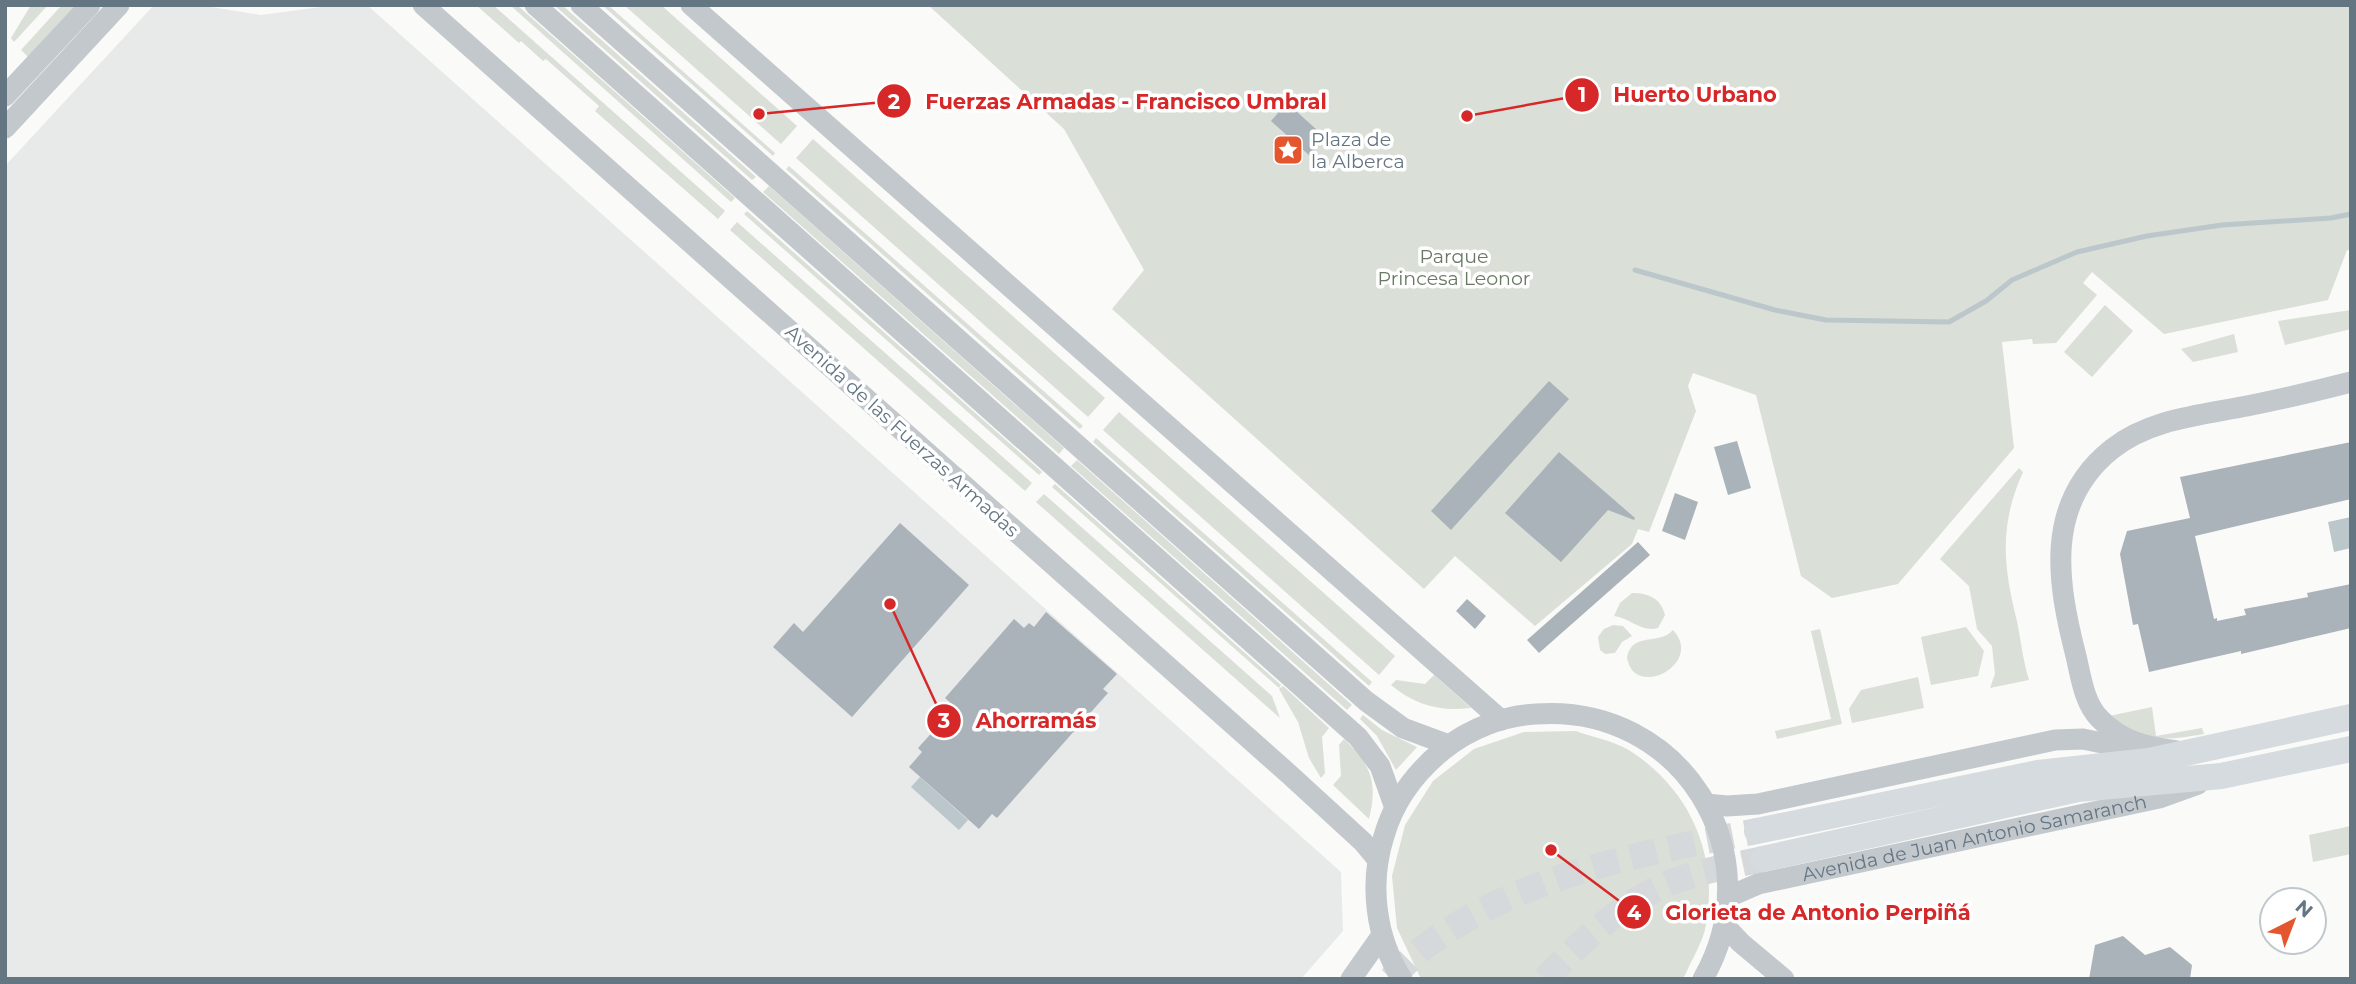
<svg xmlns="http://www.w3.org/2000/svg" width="2356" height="984" font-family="Montserrat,sans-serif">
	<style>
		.built { fill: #e8e9e9 }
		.green { fill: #dadfd7 }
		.water { fill: #bbc7cb }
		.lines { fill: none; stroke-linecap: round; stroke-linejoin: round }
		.stream { stroke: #bbc7cb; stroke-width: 5 }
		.building { fill: #aab3b9 }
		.major-tunnel { stroke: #d5d9db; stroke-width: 26; stroke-dasharray: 26 13; stroke-linecap: butt }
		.minor { stroke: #c3c8cc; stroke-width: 21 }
		.major { stroke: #d6dbdf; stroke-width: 26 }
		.labels { text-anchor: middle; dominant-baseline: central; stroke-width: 7; stroke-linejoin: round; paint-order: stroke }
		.poi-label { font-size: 19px; fill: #657683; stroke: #fff; text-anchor: start }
		.park-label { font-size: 19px; fill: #687a64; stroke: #fff }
		.street-label { font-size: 19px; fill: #657683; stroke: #fff }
		.leader { fill: none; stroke: #d62828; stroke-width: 2.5 }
		.callout-dot { fill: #d62828; stroke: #fff; stroke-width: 2.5 }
		.mark-label { font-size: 21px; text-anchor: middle; font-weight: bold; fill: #fff }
		.callout-label { font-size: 21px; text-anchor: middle; font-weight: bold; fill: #d62828; stroke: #fff; stroke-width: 7; stroke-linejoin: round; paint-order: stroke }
	</style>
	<rect width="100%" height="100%" fill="#fafaf8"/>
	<!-- built -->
	<polygon class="built" points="154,5 199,5 261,15 336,5 367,5 1341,872 1343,931 1301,979 5,979 5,166"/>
	<!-- green -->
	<g class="green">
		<polygon points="31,5 48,5 14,42 11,38"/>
		<polygon points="62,5 76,5 28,57 21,50"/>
		<polygon points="476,5 493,5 725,211 718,219 595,111 599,106 546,59 543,61 521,41 519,43"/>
		<polygon points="510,5 517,5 735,198 731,202"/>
		<polygon points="554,5 562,5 756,177 752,180"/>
		<polygon points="602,5 608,5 775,153 773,156"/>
		<polygon points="624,5 661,5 797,126 781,144"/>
		<polygon points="928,5 2351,5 2351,251 2347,250 2328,300 2164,334 2092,272 2083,283 2097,295 2056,343 2033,344 2032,339 2002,342 2014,448 1898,584 1832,598 1801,576 1756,395 1693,373 1688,386 1696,411 1649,532 1638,529 1632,544 1535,626 1455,556 1424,589 1112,309 1144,270 1064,129"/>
		<polygon points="813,139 1105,398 1088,417 796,158"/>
		<polygon points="789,166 1083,426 1080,429 786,169"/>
		<polygon points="769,186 1064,448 1059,454 763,192"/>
		<polygon points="747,211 1042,472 1039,475 744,214"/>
		<polygon points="737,222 1032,483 1025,491 730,230"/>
		<polygon points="2105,305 2133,331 2092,377 2064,352"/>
		<polygon points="2351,310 2351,329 2285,345 2278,321"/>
		<polygon points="2234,334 2238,352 2193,362 2181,349"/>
		<polygon points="1119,412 1395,656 1379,675 1103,430"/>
		<polygon points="1096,438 1372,682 1369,686 1093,442"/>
		<polygon points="1077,460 1352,705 1347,710 1071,466"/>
		<path d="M2019 468 2023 472C1999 525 2003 566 2017 621 2021 641 2023 661 2029 680L1990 688 1995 674 1992 646 1977 629 1969 586 1940 559Z"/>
		<polygon points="1055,484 1281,685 1279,688 1052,487"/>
		<polygon points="1044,494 1272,696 1280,718 1036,502"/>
		<path d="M1632 593C1648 593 1661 598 1665 615L1658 628C1642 633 1630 618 1614 616L1620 603Z"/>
		<polygon points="1613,625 1623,626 1632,636 1622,642 1615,653 1605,654 1600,650 1598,637 1604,629"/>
		<polygon points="1966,627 1984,651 1978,676 1931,685 1921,637"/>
		<polygon points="1820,629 1842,724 1777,739 1775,731 1831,719 1811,631"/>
		<path d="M1673 630C1705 664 1633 701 1627 657 1633 631 1659 646 1673 630Z"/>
		<path d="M1434 675 1471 708C1440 712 1415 705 1391 685L1396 680 1425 684Z"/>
		<polygon points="1918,677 1924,708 1852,723 1849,709 1861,690"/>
		<polygon points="1283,686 1329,728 1322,737 1325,773 1321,778 1309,758 1298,722 1279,689"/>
		<path d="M2152 707 2156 736 2202 728 2204 734C2160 742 2146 741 2109 716Z"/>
		<polygon points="1363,715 1382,730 1417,747 1396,770 1377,736 1360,719"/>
		<path d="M1576 731C1592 737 1613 741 1627 749 1689 787 1719 854 1706 925 1703 942 1692 959 1685 975L1682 979H1421L1397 928 1392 876 1405 825 1433 781 1474 749 1524 732Z"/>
		<path d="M1344 739C1371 765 1378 782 1369 819L1333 785 1341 776 1339 745Z"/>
		<polygon points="2351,826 2351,854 2313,862 2309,835"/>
	</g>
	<!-- water -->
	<g class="water">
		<polygon points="2351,517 2351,548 2334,552 2328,522"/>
		<polygon points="920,777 968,820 959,830 911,787"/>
	</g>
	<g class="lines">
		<!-- stream -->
		<polyline class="stream" points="1635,270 1775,310 1826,320 1949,322 1986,301 2012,280 2077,252 2147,236 2222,225 2331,218 2351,214"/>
	</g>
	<!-- building -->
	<g class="building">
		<polygon points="1287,103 1326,138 1310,156 1271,121"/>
		<polygon points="1549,381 1569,399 1451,530 1431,511"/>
		<polygon points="1737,441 1751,488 1728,495 1714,447"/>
		<polygon points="2351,442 2351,499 2195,536 2214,619 2217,618 2217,621 2246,615 2244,609 2308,597 2307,593 2351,584 2351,628 2241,654 2241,651 2149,672 2138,624 2133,625 2120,554 2127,531 2190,518 2180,477"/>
		<polygon points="1559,452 1635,518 1634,520 1608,510 1561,562 1505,513"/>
		<polygon points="1675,493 1698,502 1685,540 1662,531"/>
		<polygon points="900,523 969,585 852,717 773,647 794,623 803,632"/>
		<polygon points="1638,542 1650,555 1539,653 1527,640"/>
		<polygon points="1467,599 1486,616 1475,629 1456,611"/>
		<polygon points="1046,612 1117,674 1103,689 1108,693 997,818 992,814 979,829 909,767 922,752 918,748 955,707 945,698 1014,619 1024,628 1029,623 1034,627"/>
		<polygon points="2123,936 2145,955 2170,947 2192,965 2190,979 2089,979 2095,945"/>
	</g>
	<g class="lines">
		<!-- major-tunnel -->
		<g class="major-tunnel">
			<path d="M1391 979C1401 969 1411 957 1422 949 1520 874 1640 854 1757 831"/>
			<path d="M1545 979C1581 942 1620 904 1669 883 1699 871 1732 866 1763 859"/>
		</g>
		<!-- minor -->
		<g class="minor">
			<polyline points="423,5 1290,775 1363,842 1378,860"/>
			<polyline points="535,5 1358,737 1380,766 1395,808"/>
			<polyline points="581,5 1366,701 1403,728 1449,745"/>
			<polyline points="691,5 1501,720"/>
			<polyline points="5,96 90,5"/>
			<polyline points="5,128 119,5"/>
			<path d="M2177 751C2147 747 2122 742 2100 719 2084 703 2081 677 2076 656 2057 582 2044 503 2112 449 2150 419 2201 415 2247 406 2282 399 2316 391 2351 382"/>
			<polyline points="1706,804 1727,806 1758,804 2055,740 2083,739 2131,749"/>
			<path id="s1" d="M1728 897 1758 884 2159 798 2198 784"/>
			<polyline points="1724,925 1741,943 1784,979"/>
			<polyline points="1351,979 1382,935"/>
			<path d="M1402 979C1375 937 1369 883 1384 836 1394 801 1416 772 1443 750 1469 729 1502 716 1536 714 1680 703 1775 853 1703 979"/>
		</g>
		<!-- major -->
		<g class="major">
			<polyline points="1757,831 2038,773 2149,761 2351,717"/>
			<polyline points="1763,859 2078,789 2221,776 2351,749"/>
		</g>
	</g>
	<!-- icons -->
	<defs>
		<g id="sight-square" transform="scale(1.575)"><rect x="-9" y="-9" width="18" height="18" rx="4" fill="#e4572e" stroke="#fff"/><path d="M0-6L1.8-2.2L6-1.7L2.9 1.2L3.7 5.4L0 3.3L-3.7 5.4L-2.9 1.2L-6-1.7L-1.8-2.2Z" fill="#fff"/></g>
	</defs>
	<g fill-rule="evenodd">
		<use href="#sight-square" x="1288" y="150"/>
	</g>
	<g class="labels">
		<!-- poi labels -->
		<g class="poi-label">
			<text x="1311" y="139">Plaza de<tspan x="1311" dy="22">la Alberca</tspan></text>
		</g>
		<!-- park labels -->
		<g class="park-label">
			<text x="1454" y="256">Parque<tspan x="1454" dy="22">Princesa Leonor</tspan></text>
		</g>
		<!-- street labels -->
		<g class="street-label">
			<text transform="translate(902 431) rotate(42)">Avenida de las Fuerzas Armadas</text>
			<text stroke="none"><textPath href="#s1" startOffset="254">Avenida de Juan Antonio Samaranch</textPath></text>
		</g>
	</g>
	<!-- callouts -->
	<path class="leader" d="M1467 116L1582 95M759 114L894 101M890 604L944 721M1551 850L1634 912"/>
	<g class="callout-dot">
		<circle cx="1467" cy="116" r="7"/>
		<circle cx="759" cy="114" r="7"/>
		<circle cx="890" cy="604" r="7"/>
		<circle cx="1551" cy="850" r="7"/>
		<circle cx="1582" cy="95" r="18"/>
		<circle cx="894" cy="101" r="18"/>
		<circle cx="944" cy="721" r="18"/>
		<circle cx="1634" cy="912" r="18"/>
	</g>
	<g class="mark-label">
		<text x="1582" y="102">1</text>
		<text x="894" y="109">2</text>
		<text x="944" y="728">3</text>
		<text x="1634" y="920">4</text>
	</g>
	<g class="callout-label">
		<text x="1695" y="102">Huerto Urbano</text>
		<text x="1126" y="109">Fuerzas Armadas - Francisco Umbral</text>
		<text x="1036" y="728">Ahorramás</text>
		<text x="1818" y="920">Glorieta de Antonio Perpiñá</text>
	</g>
	<!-- border -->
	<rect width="2356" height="984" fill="none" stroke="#657683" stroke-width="14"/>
	<!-- north arrow -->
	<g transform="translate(2293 921) rotate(42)"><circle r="33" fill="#ffffff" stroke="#c1c8cd" stroke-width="2"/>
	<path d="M0-5L12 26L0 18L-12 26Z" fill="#e4572e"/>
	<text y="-10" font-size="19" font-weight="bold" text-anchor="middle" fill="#657683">N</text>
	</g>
</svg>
